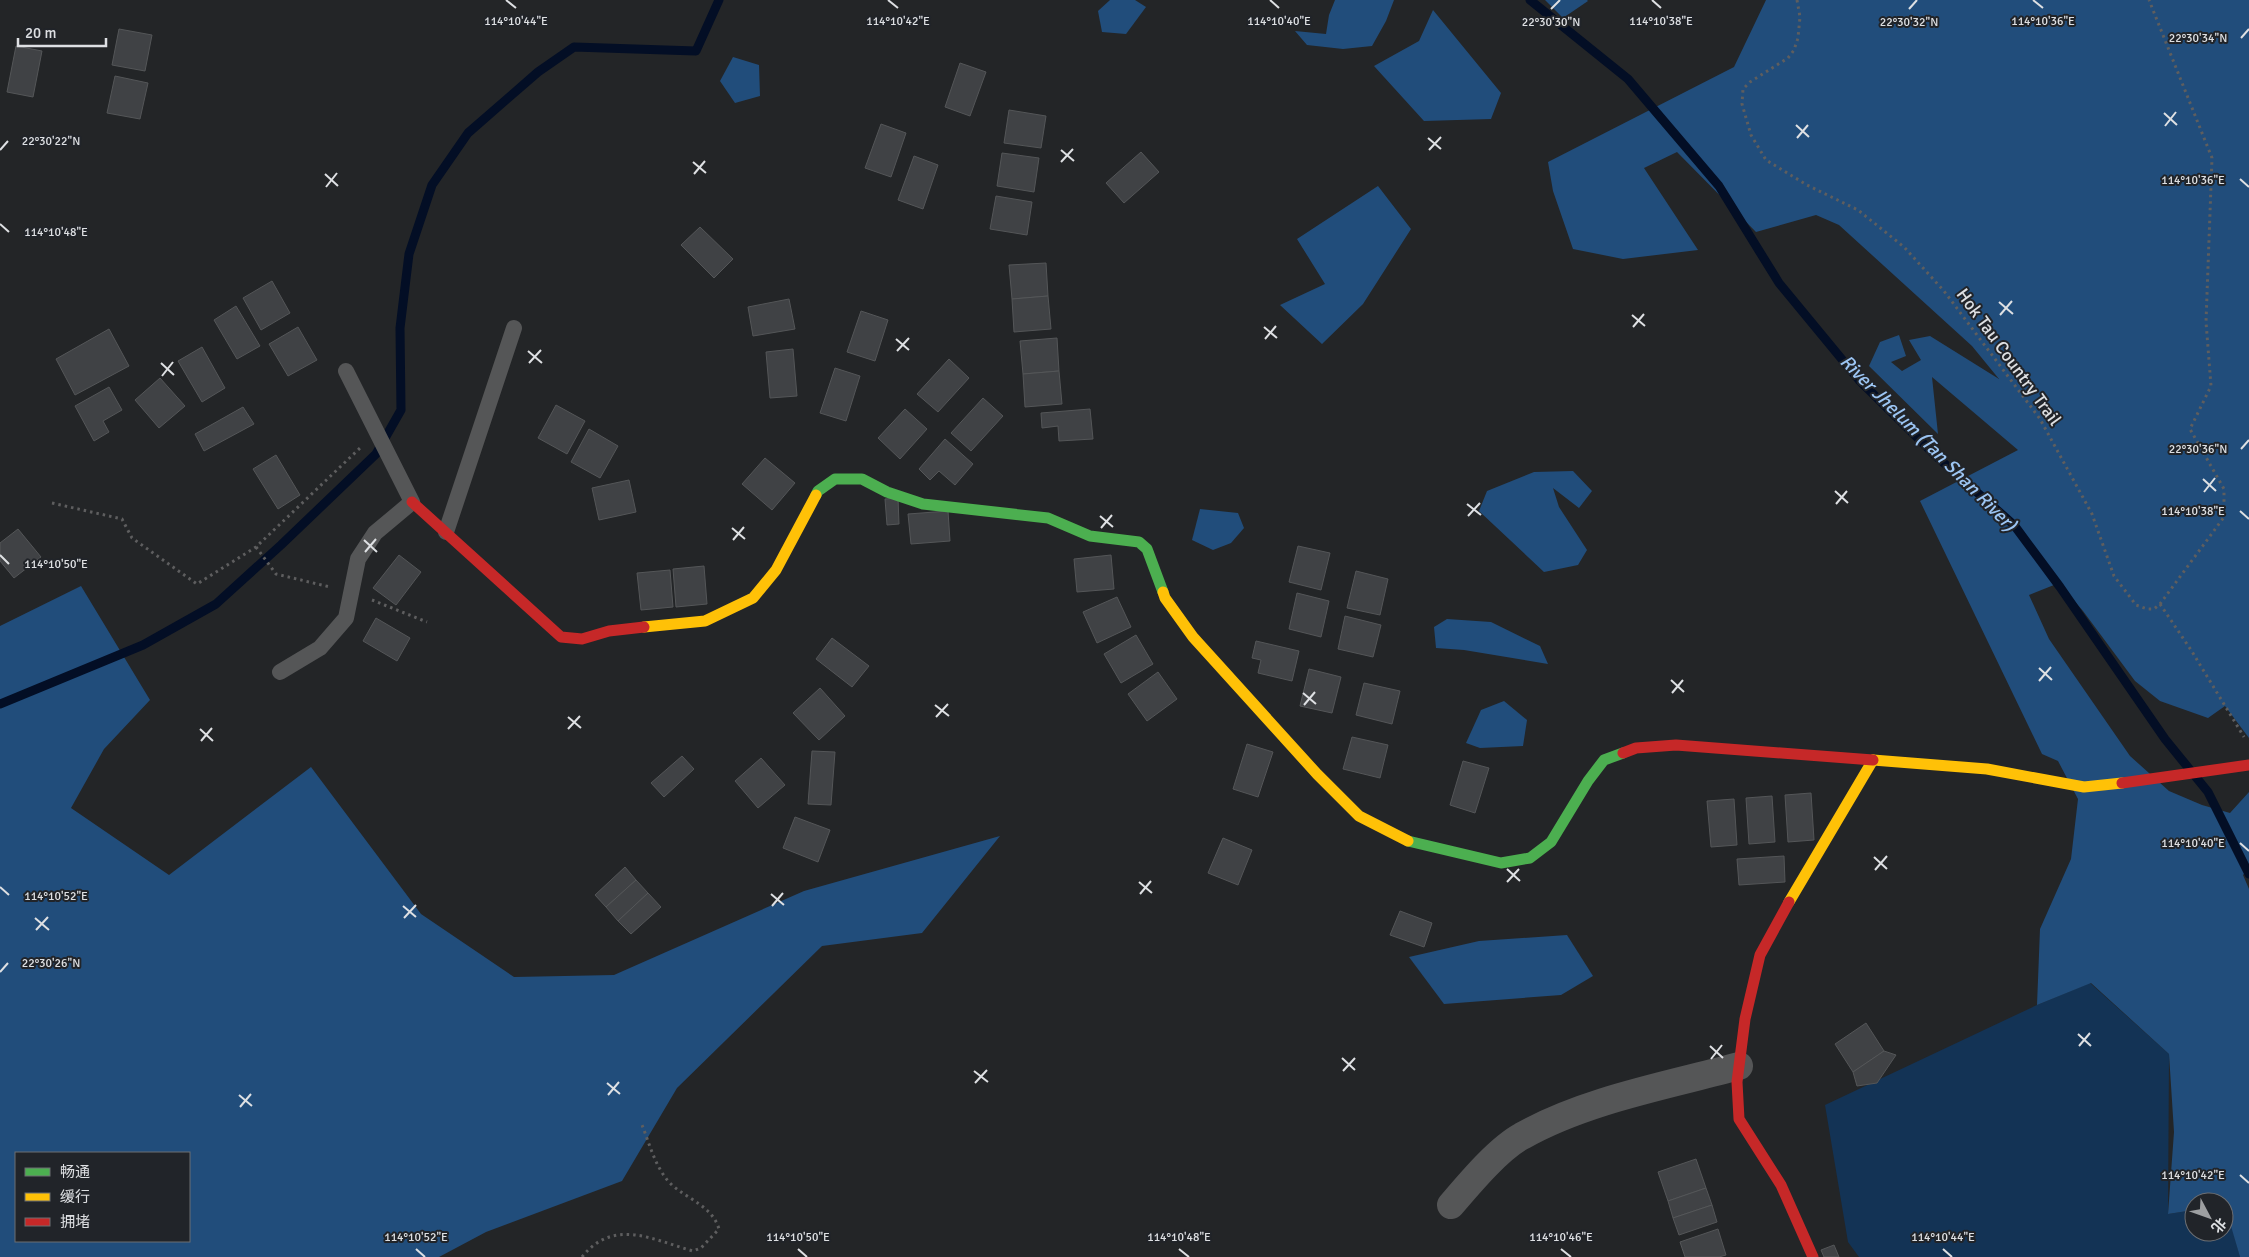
<svg xmlns="http://www.w3.org/2000/svg" width="2249" height="1257" font-family="Signika,'Noto Sans SC',sans-serif">
	<style>
		.green { fill: #133355 }
		.forest { fill: #214d7b; fill-rule: evenodd }
		.lines { fill: none; stroke-linecap: round; stroke-linejoin: round }
		.stream { stroke: #030e25; stroke-width: 9 }
		.building { fill: #404245; stroke: #545658 }
		.path { stroke: #5e5e5f; stroke-width: 3; stroke-dasharray: 2.5 4; stroke-linecap: butt }
		.lane { stroke: #555657; stroke-width: 16 }
		.street { stroke: #555657; stroke-width: 28 }
		.fast { stroke: #4caf50; stroke-width: 11 }
		.slow { stroke: #ffc107; stroke-width: 11 }
		.jam { stroke: #c62828; stroke-width: 11 }
		.ticks { fill: none; stroke: #dee0e3; stroke-width: 2 }
		.labels { text-anchor: middle; dominant-baseline: central; stroke-width: 4; stroke-linejoin: round; paint-order: stroke }
		.street-label { font-size: 18px; fill: #dee0e3; stroke: #212429 }
		.water-label { font-size: 19px; font-style: italic; fill: #9cc5f3; stroke: #212429 }
		.ticks-label { font-size: 12px; text-anchor: middle; fill: #dee0e3; stroke: #212429; stroke-width: 4; stroke-linejoin: round; paint-order: stroke }
	</style>
	<rect width="100%" height="100%" fill="#232527"/>
	<!-- green -->
	<polygon class="green" points="2090,983 2169,1054 2168,1214 2194,1210 2194,1232 2224,1232 2224,1205 2226,1204 2240,1257 1859,1257 1848,1242 1825,1105 2037,1005"/>
	<!-- forest -->
	<g class="forest">
		<polygon points="1110,0 1135,0 1146,7 1126,34 1102,32 1098,11"/>
		<polygon points="1335,0 1394,0 1386,21 1372,46 1343,49 1307,45 1295,31 1326,34 1329,15"/>
		<polygon points="1545,0 1587,0 1588,1 1563,18"/>
		<polygon points="1766,0 2249,0 2249,738 2225,706 2208,718 2160,701 2135,681 2083,611 2059,583 2029,595 2049,639 2130,756 2169,791 2202,805 2230,813 2249,792 2249,868 2243,875 2249,889 2249,1257 2240,1257 2224,1202 2194,1202 2194,1210 2168,1214 2174,1132 2169,1054 2091,983 2037,1005 2040,929 2071,859 2078,799 2058,761 2042,754 1920,501 2018,450 1932,377 1938,434 1869,366 1880,342 1899,335 1906,356 1891,362 1902,371 1921,360 1909,340 1930,336 1999,379 1972,346 1839,225 1816,215 1756,232 1677,152 1644,168 1698,250 1623,259 1573,249 1553,191 1548,162 1734,67"/>
		<polygon points="1433,10 1501,93 1491,119 1424,121 1374,66 1419,41"/>
		<polygon points="733,57 759,65 760,96 735,103 720,81"/>
		<polygon points="1378,186 1411,229 1363,304 1322,344 1280,305 1325,284 1297,239"/>
		<polygon points="1573,471 1592,491 1579,508 1553,488 1559,507 1587,550 1578,565 1544,572 1479,511 1487,491 1534,472"/>
		<polygon points="1200,509 1238,513 1244,528 1231,543 1213,550 1192,540"/>
		<path d="M81 586 150 700 104 749 71 808 169 875 311 767 421 914 514 977 614 975 804 891 1000 836 922 933 822 946 677 1088 622 1181 486 1232 439 1257H0V626ZM16 1153H189V1241H16Z"/>
		<polygon points="1447,619 1491,622 1540,646 1548,664 1464,650 1436,648 1434,627"/>
		<polygon points="1504,701 1527,720 1523,746 1480,748 1466,743 1481,710"/>
		<polygon points="1567,935 1593,976 1561,995 1444,1004 1409,957 1479,941"/>
	</g>
	<g class="lines">
		<!-- stream -->
		<g class="stream">
			<polyline points="1530,0 1628,79 1719,186 1779,283 1859,380 1937,457 2014,525 2060,587 2165,739 2208,792 2249,874"/>
			<polyline points="0,704 143,645 216,604 281,545 376,454 401,410 400,328 409,254 432,185 468,133 538,72 574,47 696,51 719,0"/>
		</g>
	</g>
	<!-- building -->
	<g class="building">
		<polygon points="119,29 152,35 145,71 112,65"/>
		<polygon points="16,46 42,51 33,97 7,92"/>
		<polygon points="960,63 986,72 970,116 945,107"/>
		<polygon points="115,76 148,83 140,119 107,113"/>
		<polygon points="1009,110 1046,116 1041,148 1004,143"/>
		<polygon points="881,124 906,133 891,177 865,168"/>
		<polygon points="1141,152 1159,172 1124,203 1106,183"/>
		<polygon points="1002,153 1039,158 1034,192 997,186"/>
		<polygon points="914,156 938,165 923,209 898,200"/>
		<polygon points="996,196 1032,202 1027,235 990,229"/>
		<polygon points="700,227 733,259 714,278 681,245"/>
		<polygon points="1046,263 1048,296 1012,299 1009,265"/>
		<polygon points="272,281 290,313 261,330 243,298"/>
		<polygon points="1048,296 1051,329 1014,332 1012,299"/>
		<polygon points="789,299 795,329 753,336 748,307"/>
		<polygon points="236,306 260,346 237,359 214,320"/>
		<polygon points="861,311 888,320 875,361 847,352"/>
		<polygon points="298,327 317,360 288,376 269,344"/>
		<polygon points="109,329 129,366 75,395 56,359"/>
		<polygon points="1057,338 1059,371 1023,374 1020,341"/>
		<polygon points="202,347 225,388 202,402 178,361"/>
		<polygon points="793,349 797,396 770,398 766,352"/>
		<polygon points="949,359 969,378 938,412 917,394"/>
		<polygon points="835,368 860,376 846,421 820,413"/>
		<polygon points="1059,371 1062,404 1025,407 1023,374"/>
		<polygon points="160,378 185,406 159,428 135,400"/>
		<polygon points="109,387 122,410 103,421 109,432 94,441 75,406"/>
		<polygon points="983,398 1003,416 971,451 951,433"/>
		<polygon points="556,405 585,421 567,454 538,438"/>
		<polygon points="243,407 254,424 204,451 195,434"/>
		<polygon points="905,409 927,429 900,459 878,438"/>
		<polygon points="1090,409 1093,439 1059,441 1058,426 1042,428 1041,413"/>
		<polygon points="589,429 618,446 600,478 571,462"/>
		<polygon points="945,439 973,464 955,485 939,471 930,480 919,469"/>
		<polygon points="276,455 300,495 278,509 253,469"/>
		<polygon points="765,458 795,483 772,510 742,484"/>
		<polygon points="629,480 636,512 599,520 592,488"/>
		<polygon points="898,498 899,524 887,525 885,499"/>
		<polygon points="948,511 950,541 911,544 908,514"/>
		<polygon points="18,529 41,557 14,578 0,561 0,543"/>
		<polygon points="1298,546 1330,553 1321,590 1289,582"/>
		<polygon points="399,555 421,572 396,605 373,588"/>
		<polygon points="1111,555 1114,589 1077,592 1074,559"/>
		<polygon points="704,566 707,604 676,607 673,569"/>
		<polygon points="670,570 673,607 641,610 637,573"/>
		<polygon points="1356,571 1388,579 1380,615 1347,608"/>
		<polygon points="1297,593 1329,601 1321,637 1289,629"/>
		<polygon points="1117,597 1131,627 1097,643 1083,612"/>
		<polygon points="1345,616 1381,625 1373,657 1338,649"/>
		<polygon points="376,618 410,638 397,661 363,641"/>
		<polygon points="1136,635 1153,664 1121,683 1104,654"/>
		<polygon points="832,638 869,666 852,687 816,659"/>
		<polygon points="1256,641 1299,651 1292,681 1258,673 1261,660 1252,658"/>
		<polygon points="1309,669 1341,677 1332,713 1300,706"/>
		<polygon points="1158,672 1177,699 1147,721 1128,694"/>
		<polygon points="1364,683 1400,691 1392,724 1356,715"/>
		<polygon points="820,688 845,716 819,740 793,713"/>
		<polygon points="1352,737 1388,745 1380,778 1343,769"/>
		<polygon points="1247,744 1273,752 1258,797 1233,789"/>
		<polygon points="812,751 835,752 831,805 808,804"/>
		<polygon points="682,756 694,769 664,797 651,783"/>
		<polygon points="761,758 785,785 758,808 735,781"/>
		<polygon points="1463,761 1489,768 1475,813 1450,805"/>
		<polygon points="1811,793 1814,840 1788,842 1785,795"/>
		<polygon points="1772,796 1775,842 1749,844 1746,798"/>
		<polygon points="1734,799 1737,845 1711,847 1707,801"/>
		<polygon points="795,817 830,830 818,862 783,848"/>
		<polygon points="1223,838 1252,850 1238,885 1208,873"/>
		<polygon points="1784,856 1785,882 1739,885 1737,859"/>
		<polygon points="625,867 636,880 606,907 595,895"/>
		<polygon points="636,880 648,893 618,921 606,907"/>
		<polygon points="648,893 661,907 631,934 618,921"/>
		<polygon points="1400,911 1432,923 1424,947 1390,935"/>
		<polygon points="1866,1023 1884,1051 1853,1072 1835,1044"/>
		<polygon points="1884,1051 1896,1055 1877,1083 1857,1086 1853,1072"/>
		<polygon points="1696,1159 1706,1188 1668,1201 1658,1172"/>
		<polygon points="1706,1188 1712,1205 1673,1218 1668,1201"/>
		<polygon points="1712,1205 1717,1222 1679,1235 1673,1218"/>
		<polygon points="1718,1229 1726,1255 1719,1257 1685,1257 1680,1242"/>
		<polygon points="1834,1245 1839,1257 1824,1257 1821,1250"/>
	</g>
	<g class="lines">
		<!-- path -->
		<g class="path">
			<polyline points="1797,0 1800,17 1798,38 1794,50 1788,58 1750,82 1743,89 1742,104 1751,135 1766,160 1807,185 1858,210 1904,247 1944,291 2040,419 2092,514 2114,576 2136,605 2147,609 2154,609 2160,604 2224,517 2224,489 2190,429 2211,386 2206,322 2212,158 2149,0"/>
			<polyline points="52,503 122,519 132,538 197,584 256,547 360,448"/>
			<polyline points="256,547 276,574 330,587"/>
			<polyline points="372,600 427,622"/>
			<polyline points="2160,604 2191,650 2244,737"/>
			<path d="M582 1257C614 1217 653 1240 693 1251L701 1248 719 1229C712 1206 689 1200 672 1185 656 1170 650 1145 642 1125"/>
		</g>
		<!-- lane -->
		<g class="lane">
			<polyline points="446,532 514,328"/>
			<polyline points="280,672 320,648 346,618 358,559 375,533 412,502 346,371"/>
		</g>
		<!-- street -->
		<path class="street" d="M1451 1205C1469 1184 1498 1149 1522 1136 1585 1100 1669 1085 1739 1066"/>
		<!-- fast -->
		<g class="fast">
			<polyline points="816,495 818,491 835,479 862,479 887,492 923,504 1048,518 1090,536 1139,542 1147,549 1163,592"/>
			<polyline points="1408,841 1501,863 1530,858 1551,842 1588,781 1604,760 1623,753"/>
		</g>
		<!-- slow -->
		<g class="slow">
			<polyline points="1163,592 1165,598 1193,637 1317,774 1359,816 1408,841"/>
			<polyline points="644,627 705,621 753,598 776,570 816,495"/>
			<polyline points="1873,760 1987,769 2084,787 2122,783"/>
			<polyline points="1789,902 1873,760"/>
		</g>
		<!-- jam -->
		<g class="jam">
			<polyline points="412,502 561,637 582,639 609,631 644,627"/>
			<polyline points="1623,753 1636,748 1676,745 1873,760"/>
			<polyline points="2122,783 2249,765"/>
			<polyline points="1789,902 1760,955 1745,1019 1737,1082 1739,1119 1781,1185 1813,1257"/>
		</g>
	</g>
	<!-- ticks -->
	<path class="ticks" d="M506 0 516 8M888 0 898 8M1270 0 1279 8M1652 0 1661 8M2033 0 2043 8M1551 9 1560 0M1909 9 1917 0M2241 38 2249 29M2164 113 2177 125M1796 125 1809 137M2165 126 2176 112M1428 138 1441 149M1797 138 1808 125M0 150 8 141M1061 150 1074 161M1429 150 1441 137M693 162 706 173M1061 162 1073 149M325 174 338 186M694 174 705 161M2240 179 2249 187M326 187 337 173M0 224 9 232M1999 302 2013 314M1632 315 1645 326M2000 315 2012 301M1264 327 1277 338M1633 327 1644 314M896 339 909 350M1265 339 1276 326M528 351 542 363M897 351 909 338M161 363 174 375M529 363 541 350M162 376 173 362M2241 449 2249 440M2203 479 2216 491M1835 491 1848 503M2204 492 2215 478M1467 504 1481 515M1836 504 1847 491M2240 511 2249 519M1100 516 1113 527M1468 516 1480 503M732 528 745 539M1101 528 1112 515M364 540 377 552M733 540 744 527M365 552 376 539M0 555 9 564M2039 668 2052 680M1671 680 1684 692M2039 681 2051 667M1303 693 1316 704M1672 693 1683 680M935 705 949 716M1304 705 1315 692M568 717 581 728M936 717 948 704M200 729 213 741M568 729 580 716M201 741 212 728M2240 843 2249 851M1874 857 1887 869M1507 869 1520 881M1875 870 1887 856M1139 882 1152 893M1507 882 1519 869M0 887 9 895M771 894 784 905M1140 894 1151 881M403 906 416 917M772 906 783 893M35 918 49 930M404 918 416 905M36 930 48 917M0 972 8 963M2078 1034 2091 1046M1710 1046 1723 1058M2079 1046 2090 1033M1342 1058 1355 1070M1711 1059 1722 1045M974 1071 988 1082M1343 1071 1355 1058M607 1083 620 1094M975 1083 987 1070M239 1095 252 1106M608 1095 619 1082M240 1107 251 1094M2240 1175 2249 1183M416 1249 425 1257M798 1249 807 1257M1179 1249 1189 1257M1561 1249 1571 1257M1943 1249 1952 1257"/>
	<g class="labels">
		<!-- street labels -->
		<g class="street-label">
			<text transform="translate(2009 357) rotate(54)">Hok Tau Country Trail</text>
		</g>
		<!-- water labels -->
		<g class="water-label">
			<text transform="translate(1928 443) rotate(45)">River Jhelum (Tan Shan River)</text>
		</g>
	</g>
	<g class="ticks-label">
		<text x="516" y="25">114°10'44"E</text>
		<text x="898" y="25">114°10'42"E</text>
		<text x="1279" y="25">114°10'40"E</text>
		<text x="1661" y="25">114°10'38"E</text>
		<text x="2043" y="25">114°10'36"E</text>
		<text x="1551" y="26">22°30'30"N</text>
		<text x="1909" y="26">22°30'32"N</text>
		<text x="2198" y="42">22°30'34"N</text>
		<text x="51" y="145">22°30'22"N</text>
		<text x="2193" y="184">114°10'36"E</text>
		<text x="56" y="236">114°10'48"E</text>
		<text x="2198" y="453">22°30'36"N</text>
		<text x="2193" y="515">114°10'38"E</text>
		<text x="56" y="568">114°10'50"E</text>
		<text x="2193" y="847">114°10'40"E</text>
		<text x="56" y="900">114°10'52"E</text>
		<text x="51" y="967">22°30'26"N</text>
		<text x="2193" y="1179">114°10'42"E</text>
		<text x="416" y="1241">114°10'52"E</text>
		<text x="798" y="1241">114°10'50"E</text>
		<text x="1179" y="1241">114°10'48"E</text>
		<text x="1561" y="1241">114°10'46"E</text>
		<text x="1943" y="1241">114°10'44"E</text>
	</g>
	<!-- legend -->
	<rect x="15" y="1152" width="175" height="90" fill="#212429" stroke="#6d6f73"/>
	<rect x="25" y="1168" width="25" height="8" fill="#4caf50" stroke="#6d6f73"/>
	<text x="60" y="1177" font-size="15" fill="#dee0e3">畅通</text>
	<rect x="25" y="1193" width="25" height="8" fill="#ffc107" stroke="#6d6f73"/>
	<text x="60" y="1202" font-size="15" fill="#dee0e3">缓行</text>
	<rect x="25" y="1218" width="25" height="8" fill="#c62828" stroke="#6d6f73"/>
	<text x="60" y="1227" font-size="15" fill="#dee0e3">拥堵</text>
	<!-- north arrow -->
	<g transform="translate(2209 1217) rotate(131)"><circle r="24" fill="#212429" stroke="#6d6f73"/>
	<path d="M0-4L9 19L0 12L-9 19Z" fill="#9d9fa1"/>
	<text y="-8" font-size="14" font-weight="bold" text-anchor="middle" fill="#dee0e3">北</text>
	</g>
	<!-- scale -->
	<path d="M18 38v8h88v-8" fill="none" stroke="#dee0e3" stroke-width="2.5"/>
	<text x="25" y="38" font-size="15" fill="#dee0e3" stroke="#212429" stroke-width="4" paint-order="stroke">20 m</text>
</svg>
